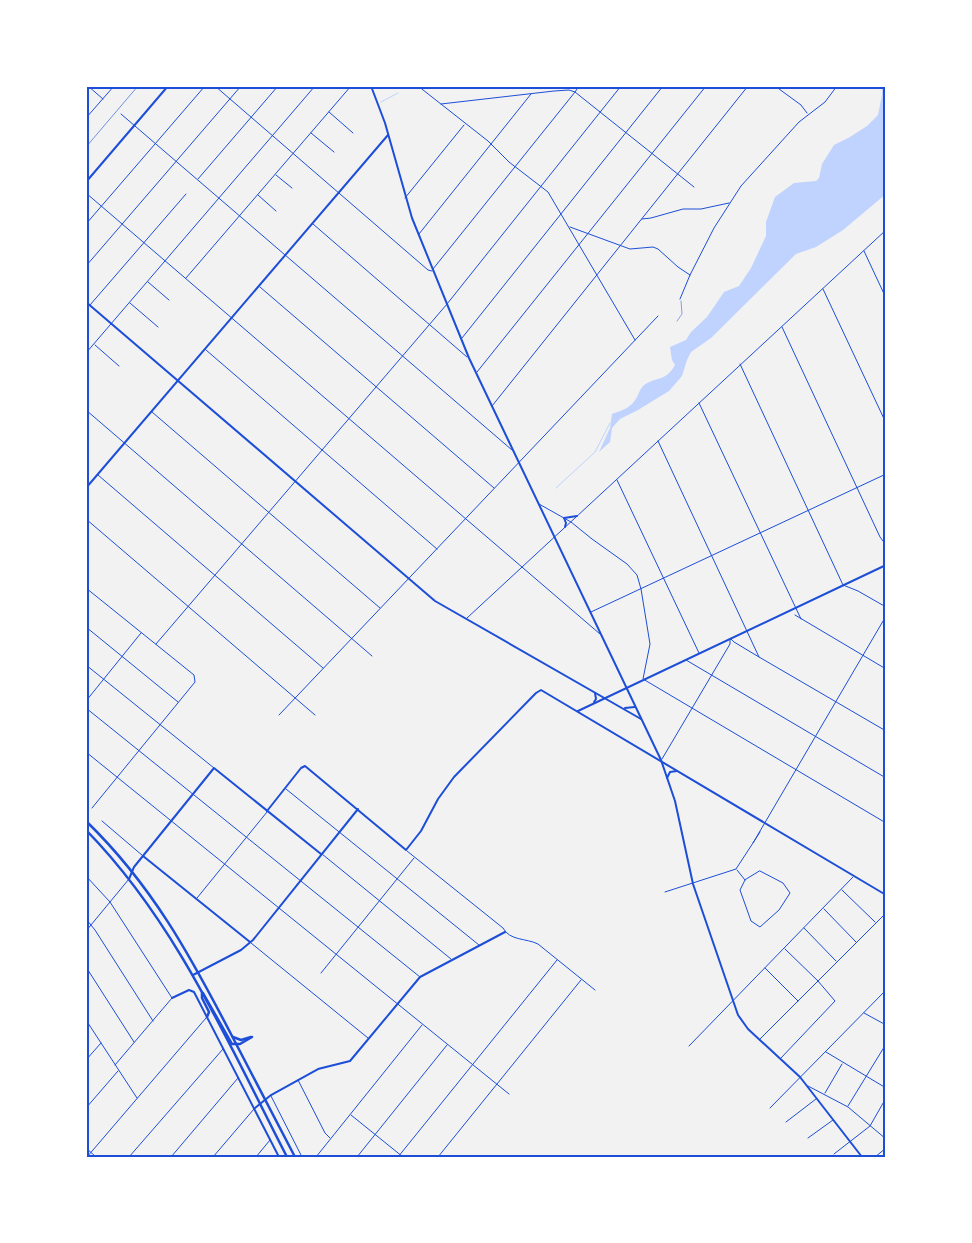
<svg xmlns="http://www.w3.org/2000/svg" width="972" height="1243" font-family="Mulish,sans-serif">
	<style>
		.water { fill: #bfd3fe }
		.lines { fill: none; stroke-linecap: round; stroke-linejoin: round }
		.stream { stroke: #bfd3fe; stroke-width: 1 }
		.service { stroke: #1d4ed8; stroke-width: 0.5 }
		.minor { stroke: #1d4ed8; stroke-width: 1 }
		.tertiary { stroke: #1d4ed8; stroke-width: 2 }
		.secondary { stroke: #1d4ed8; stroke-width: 2 }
		.trunk { stroke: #1d4ed8; stroke-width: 2.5 }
		.rail { stroke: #7290e2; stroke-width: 1 }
		.neatline { fill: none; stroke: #1d4ed8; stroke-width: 2 }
	</style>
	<rect width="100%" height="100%" fill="#f2f2f2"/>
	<!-- water -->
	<path class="water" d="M882 86H886V194L843 230 816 247 796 254 711 338 691 352 687 360 682 376 669 391 638 410 620 419 612 428 610 442 599 452 610 428 612 414C623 410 631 408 637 397 639 393 640 389 643 386 655 376 665 383 675 365L672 360 670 347 686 340 691 332 707 317 724 292 739 286 751 268 766 236V222L775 197 794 183 816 181 819 178 822 164 834 145 850 137 867 126 878 115 882 95Z"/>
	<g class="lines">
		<!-- stream -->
		<g class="stream">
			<polyline points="381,102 398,93"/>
			<polyline points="556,488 595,452 610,423"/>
		</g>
		<!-- service -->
		<polyline class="service" points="677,321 682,314 681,301"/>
		<!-- minor -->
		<g class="minor">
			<polyline points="88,86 103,99"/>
			<polyline points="215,86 428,270 432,271"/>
			<polyline points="418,86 488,141 509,162 548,192 635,340"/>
			<polyline points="775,86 801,105 807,113"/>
			<polyline points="441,104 554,91 569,90 575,92 579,86"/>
			<polyline points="329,112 353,133"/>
			<polyline points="121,114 512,450"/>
			<polyline points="86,118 114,86"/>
			<polyline points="311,133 334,152"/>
			<polyline points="276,175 292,188"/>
			<polyline points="198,179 278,86"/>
			<polyline points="86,193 600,634"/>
			<polyline points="258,195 276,211"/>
			<polyline points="405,198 464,125"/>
			<polyline points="642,219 651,218 683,209 701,209 729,203"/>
			<polyline points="86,224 205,86"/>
			<polyline points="313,224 467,357"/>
			<polyline points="570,227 630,249 653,247 658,249 678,267 690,275"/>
			<polyline points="419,234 531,94"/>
			<polyline points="864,251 886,298"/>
			<polyline points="86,266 241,86"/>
			<polyline points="433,269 575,92 694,187"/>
			<polyline points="186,278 351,86"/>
			<polyline points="148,282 169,300"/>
			<polyline points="260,287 494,488"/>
			<polyline points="823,289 886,423"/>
			<polyline points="680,299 690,275 714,228 741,186 799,122 825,102 837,86"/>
			<polyline points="130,303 158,327"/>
			<polyline points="90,305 186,194"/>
			<polyline points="782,327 880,537 886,545"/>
			<polyline points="462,338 663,86"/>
			<polyline points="95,345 119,366"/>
			<polyline points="206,350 437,549"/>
			<polyline points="86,353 315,86"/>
			<polyline points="740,364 843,585 858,591 886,607"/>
			<polyline points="477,372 706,86"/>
			<polyline points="86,374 88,376"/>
			<polyline points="699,403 801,619"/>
			<polyline points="492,406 748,86"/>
			<polyline points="86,410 372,656"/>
			<polyline points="152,412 380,608"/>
			<polyline points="658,441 759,657 886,731"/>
			<polyline points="98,475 323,668"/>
			<polyline points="617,480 699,653"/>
			<polyline points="539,504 571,522 592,539 627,564 637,575 641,589 650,644 643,679 886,823"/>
			<polyline points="86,519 315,715"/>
			<polyline points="86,588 194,675 195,682 92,808"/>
			<polyline points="591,612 886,474"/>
			<polyline points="795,615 886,669"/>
			<polyline points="467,618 886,230"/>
			<polyline points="86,627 178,702"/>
			<polyline points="731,639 734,642 759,657"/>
			<polyline points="156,644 447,304 621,86"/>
			<polyline points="686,660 886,778"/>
			<polyline points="86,665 214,768"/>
			<polyline points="86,701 141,633"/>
			<polyline points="86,708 420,977"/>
			<polyline points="279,715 658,316"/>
			<polyline points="86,752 509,1094"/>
			<polyline points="662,759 730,644 730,639"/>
			<polyline points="286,789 479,945"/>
			<polyline points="102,821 143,856"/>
			<polyline points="760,832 753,843 886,616"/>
			<path d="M407 851 503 928C510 941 526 938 538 944L595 990"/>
			<polyline points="322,854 451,959"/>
			<polyline points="737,870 745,880"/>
			<polygon points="760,871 783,883 790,893 779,910 760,927 751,921 740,890 745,880"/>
			<polyline points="86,876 110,902 172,998 115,1065"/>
			<polyline points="842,890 875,922"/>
			<polyline points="665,892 736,869 753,843"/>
			<polyline points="197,898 267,812"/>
			<polyline points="824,909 856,942"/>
			<polyline points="86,919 95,930 153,1021"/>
			<polyline points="804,928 836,961"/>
			<polyline points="86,931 129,879"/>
			<polyline points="251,943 368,1038"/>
			<polyline points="86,967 134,1042"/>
			<polyline points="765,968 798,1001"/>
			<polyline points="321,973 414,858"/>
			<polyline points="864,1013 886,1025"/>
			<polyline points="86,1020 137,1098"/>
			<polyline points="760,1039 886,913"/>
			<polyline points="689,1046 853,877"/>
			<polyline points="826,1052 886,1088"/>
			<polyline points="781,1058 835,1001 818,981 785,949"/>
			<polyline points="86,1060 101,1043"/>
			<polyline points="298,1080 325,1133 330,1138"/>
			<polyline points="808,1086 848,1107 886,1139"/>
			<polyline points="825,1093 842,1064"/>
			<polyline points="271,1096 302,1157"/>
			<polyline points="848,1106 886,1044"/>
			<polyline points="86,1108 118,1071"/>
			<polyline points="770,1108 886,990"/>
			<polyline points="351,1115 403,1157"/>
			<polyline points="786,1122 816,1099"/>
			<polyline points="808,1138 833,1120"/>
			<polyline points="86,1148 96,1157"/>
			<polyline points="834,1154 870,1126 886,1098"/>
			<polyline points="87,1157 206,1018"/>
			<polyline points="129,1157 223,1049"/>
			<polyline points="171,1157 238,1078"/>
			<polyline points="213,1157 254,1109"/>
			<polyline points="256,1157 270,1140"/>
			<polyline points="316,1157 422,1025"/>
			<polyline points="357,1157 447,1045"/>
			<polyline points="398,1157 557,960"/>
			<polyline points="438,1157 581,980"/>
			<polyline points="875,1157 886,1148"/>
		</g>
		<!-- tertiary -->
		<g class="tertiary">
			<polyline points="86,182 168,86"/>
			<polyline points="86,302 435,601 641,719"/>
			<polyline points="86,488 388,135"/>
			<polyline points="565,527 566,523 564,518 577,516"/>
			<polyline points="594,702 596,699 595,693"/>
			<polyline points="625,708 635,707"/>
			<polyline points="578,711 886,565"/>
			<polyline points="667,778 670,772 677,771"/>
			<polyline points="267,811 301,768 305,766 406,850 421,831 438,799 454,777 536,693 541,690 886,895"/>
			<polyline points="143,856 250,942"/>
			<polyline points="129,879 134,867 214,768 321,854"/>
			<polyline points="193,975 241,950 253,940 358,809"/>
			<polyline points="172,998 189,990 194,992 279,1157"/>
			<polyline points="255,1108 271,1095 318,1069 350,1061 420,977 505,932"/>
		</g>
		<!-- secondary -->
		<polyline class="secondary" points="371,86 385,123 412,218 469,358 661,760 675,801 693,884 738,1015 748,1029 800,1077 862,1157"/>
		<!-- trunk -->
		<g class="trunk">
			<path d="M86 821C152 885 190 955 232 1036 253 1076 274 1116 295 1157"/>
			<path d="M86 830C177 923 228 1043 287 1157"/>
			<polyline points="202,993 202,998 209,1012 207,1017"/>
			<polyline points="203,993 232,1044 240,1044 252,1037"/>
			<polyline points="233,1037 241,1040 251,1037"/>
		</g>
		<!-- rail -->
		<polyline class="rail" points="86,147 138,86"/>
	</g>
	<!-- border -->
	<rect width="972" height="1243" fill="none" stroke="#ffffff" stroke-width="175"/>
	<rect x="88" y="88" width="796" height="1068" class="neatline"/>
</svg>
